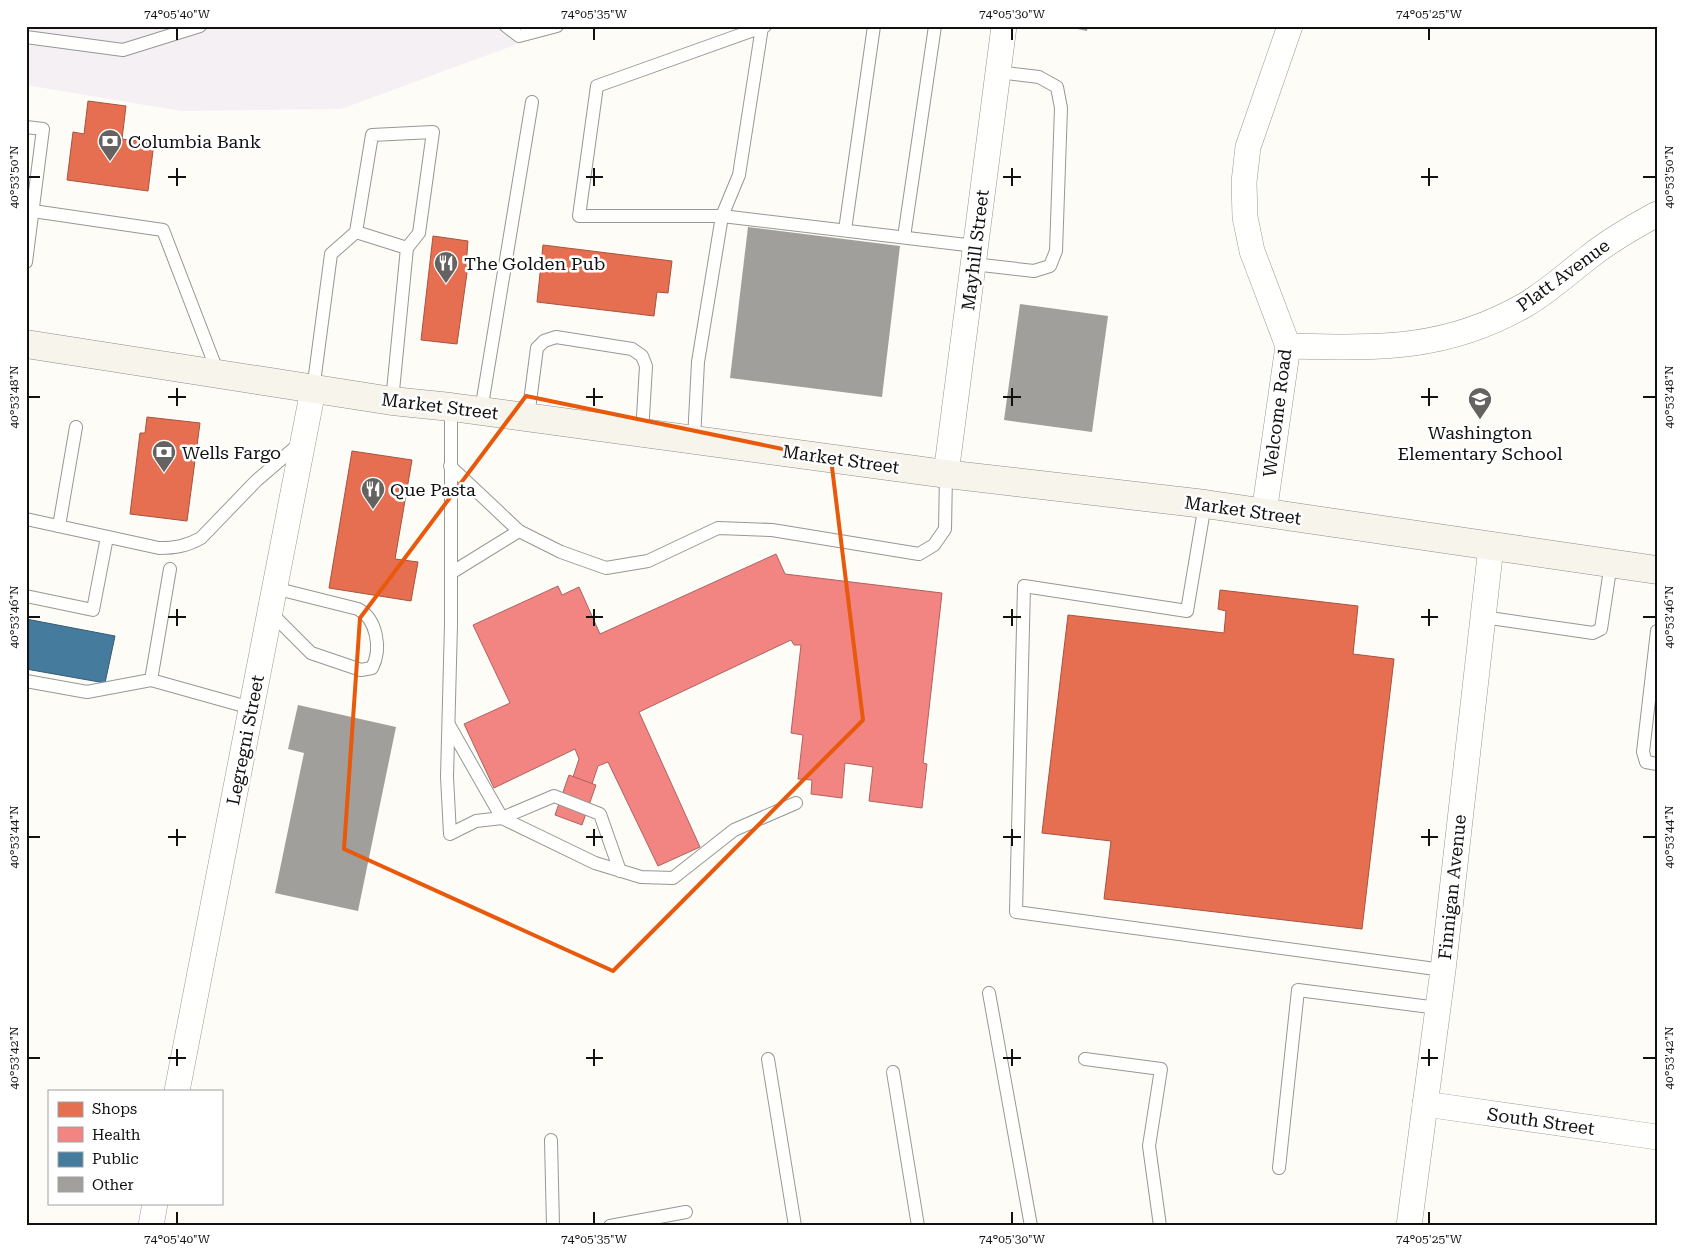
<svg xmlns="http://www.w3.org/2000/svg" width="1683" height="1252" font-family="'Roboto Serif',serif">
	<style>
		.industrial { fill: #f5f0f3 }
		.shops { fill: #e76f51; stroke: #a7533e }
		.health { fill: #f28482; stroke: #ae6260 }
		.public { fill: #457b9d; stroke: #355b73 }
		.building { fill: #a19f9c }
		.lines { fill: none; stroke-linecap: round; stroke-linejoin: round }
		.service-casing { stroke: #979795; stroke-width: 14 }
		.minor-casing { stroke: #979795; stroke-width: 26 }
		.secondary-casing { stroke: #8e8d8b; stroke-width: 29 }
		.service { stroke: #fffffe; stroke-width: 12 }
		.minor { stroke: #fffffe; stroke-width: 25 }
		.secondary { stroke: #f6f4eb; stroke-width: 28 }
		.marked { fill: none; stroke: #e8590c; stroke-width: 4; stroke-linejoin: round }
		.ticks { fill: none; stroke: #111; stroke-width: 2 }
		.labels { text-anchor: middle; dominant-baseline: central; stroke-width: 5; stroke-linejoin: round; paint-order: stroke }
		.poi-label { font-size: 18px; fill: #111; stroke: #fff; text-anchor: start }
		.street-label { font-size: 18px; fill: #111; stroke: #fff }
		.neatline { fill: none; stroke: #111; stroke-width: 2 }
		.ticks-label { font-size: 12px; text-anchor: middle; fill: #111 }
	</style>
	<rect width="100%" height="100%" fill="#fdfcf7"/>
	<!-- industrial -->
	<polygon class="industrial" points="26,26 517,26 523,42 341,109 181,111 26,85"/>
	<!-- shops -->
	<g class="shops">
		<polygon points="88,101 126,106 122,139 154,143 148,191 67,180 73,132 84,134"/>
		<polygon points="433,236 468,241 466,266 468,266 457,344 421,340"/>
		<polygon points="543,245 672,261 668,293 657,292 654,316 537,302"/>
		<polygon points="147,417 200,423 187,521 130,514 140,433 145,433"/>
		<polygon points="352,451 412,460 395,559 418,562 411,601 329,588"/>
		<polygon points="1220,590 1358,606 1353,654 1394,659 1362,929 1104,899 1111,841 1042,833 1068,615 1224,633 1226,611 1218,609"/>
	</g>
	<!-- health -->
	<g class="health">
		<polygon points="776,554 785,574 942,593 923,763 927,764 922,808 869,801 873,767 845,763 842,798 811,794 812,780 798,779 803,735 791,733 801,645 794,645 791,640 639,712 700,847 658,866 608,762 598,766 592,784 573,777 579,759 575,749 494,788 464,724 510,703 473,625 558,586 562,595 579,587 600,634"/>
		<polygon points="569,775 596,785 582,825 555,815"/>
	</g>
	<!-- public -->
	<polygon class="public" points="26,619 115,636 105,683 26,669"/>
	<!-- building -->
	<g class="building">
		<polygon points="1063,26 1088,26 1087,31"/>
		<polygon points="748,227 900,246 882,397 730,378"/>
		<polygon points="1020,304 1108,316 1092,432 1004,420"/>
		<polygon points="298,705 396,727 358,911 275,893 304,753 288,749"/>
	</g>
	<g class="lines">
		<!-- service casing -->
		<g class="service-casing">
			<g id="service">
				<polyline points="506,26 519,36 557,26"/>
				<polyline points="765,26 597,86 579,216 722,216 975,246"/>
				<polyline points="26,37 123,50 200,26"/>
				<polyline points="26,127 43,129 26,262"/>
				<polyline points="33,211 163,230 218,373"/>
				<polyline points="845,230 874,26"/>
				<polyline points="356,232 407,248"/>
				<polyline points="904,237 935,26"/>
				<polyline points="973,264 1034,271 1050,266 1056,251 1061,108 1057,87 1039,77 998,72"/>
				<polyline points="313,390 331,254 356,232 372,135 433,132 419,233 407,248 392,401"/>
				<polyline points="451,407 451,624 447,777 450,834 476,821 502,818 554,796 600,814 620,871"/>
				<polyline points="481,411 532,102"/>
				<polyline points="528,417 537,348 544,341 556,337 632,349 642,356 646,366 642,433"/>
				<polyline points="694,439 698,362 722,216 739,175 762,27"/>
				<polyline points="450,466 519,531 561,552 606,568 648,561 718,528 772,530 919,554 934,545 945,529 946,474"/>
				<polyline points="1205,504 1187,611 1024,586 1016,912 1443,970"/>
				<path d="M26 519 159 548C175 548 187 546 201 538L256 481 299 444"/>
				<polyline points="59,526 76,427"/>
				<polyline points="170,569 151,680 251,708"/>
				<polyline points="451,573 519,531"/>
				<polyline points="26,596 93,610 107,537"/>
				<path d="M270 612 311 653 361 670 372 668C382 649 377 619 358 609L274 588"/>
				<polyline points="1483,617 1593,633 1601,629 1611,563"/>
				<polyline points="1657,631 1643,752 1646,762 1657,764"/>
				<polyline points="26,681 87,692 151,680"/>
				<polyline points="449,725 502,818 595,863 641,877 673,878 734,830 796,803"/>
				<polyline points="989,993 1031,1226"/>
				<polyline points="768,1059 795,1226"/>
				<polyline points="1085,1059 1161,1069 1149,1146 1160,1226"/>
				<polyline points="893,1072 918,1226"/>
				<polyline points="551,1140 553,1226"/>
				<polyline points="1279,1168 1298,990 1438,1008"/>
				<polyline points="610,1226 686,1212"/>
			</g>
		</g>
		<!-- minor casing -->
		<g class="minor-casing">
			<g id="minor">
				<path d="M1288 346C1377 348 1445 351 1525 305 1549 291 1568 273 1589 257 1610 240 1633 227 1657 214"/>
				<polyline points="946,474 1004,26"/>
				<polyline points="1264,513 1288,346 1252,251 1245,217 1244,182 1248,147 1290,26"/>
				<polyline points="177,1091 313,390"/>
				<polyline points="1425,1104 1657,1137"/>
				<polyline points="151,1226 155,1203"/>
				<polyline points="1409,1226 1443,970 1491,547"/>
			</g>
		</g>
		<!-- secondary casing -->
		<g class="secondary-casing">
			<polyline id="secondary" points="26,344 392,401 451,407 946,474 1205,504 1657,570"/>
		</g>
		<!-- service -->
		<use href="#service" class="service"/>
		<!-- minor -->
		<use href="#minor" class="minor"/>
		<!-- secondary -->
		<use href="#secondary" class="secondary"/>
	</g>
	<!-- marked area -->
	<path class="marked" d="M526 396 831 459 863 720 613 971 344 849 360 618Z"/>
	<!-- ticks -->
	<path class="ticks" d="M177 28V40M594 28V40M1012 28V40M1429 28V40M177 168V186M594 168V186M1012 168V186M1429 168V186M28 177H40M168 177H186M586 177H603M1003 177H1021M1421 177H1438M1643 177H1656M177 388V406M594 388V406M1012 388V406M1429 388V406M28 397H40M168 397H186M586 397H603M1003 397H1021M1421 397H1438M1643 397H1656M177 609V626M594 609V626M1012 609V626M1429 609V626M28 617H40M168 617H186M586 617H603M1003 617H1021M1421 617H1438M1643 617H1656M177 829V846M594 829V846M1012 829V846M1429 829V846M28 837H40M168 837H186M586 837H603M1003 837H1021M1421 837H1438M1643 837H1656M177 1049V1066M594 1049V1066M1012 1049V1066M1429 1049V1066M28 1058H40M168 1058H186M586 1058H603M1003 1058H1021M1421 1058H1438M1643 1058H1656M177 1212V1224M594 1212V1224M1012 1212V1224M1429 1212V1224"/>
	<!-- icons -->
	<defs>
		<g id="bank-pin" transform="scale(1.25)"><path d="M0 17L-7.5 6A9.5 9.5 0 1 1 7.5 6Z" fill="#646362" stroke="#fff"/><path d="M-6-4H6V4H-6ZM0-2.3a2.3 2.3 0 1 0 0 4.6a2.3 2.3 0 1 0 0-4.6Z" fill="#fff"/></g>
		<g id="restaurant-pin" transform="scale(1.25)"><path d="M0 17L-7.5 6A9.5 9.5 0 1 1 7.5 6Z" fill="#646362" stroke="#fff"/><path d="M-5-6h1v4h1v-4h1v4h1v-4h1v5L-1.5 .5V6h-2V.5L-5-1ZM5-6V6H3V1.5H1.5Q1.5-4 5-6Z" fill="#fff"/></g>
		<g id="school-pin" transform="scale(1.25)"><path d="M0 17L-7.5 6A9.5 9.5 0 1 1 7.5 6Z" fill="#646362" stroke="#fff"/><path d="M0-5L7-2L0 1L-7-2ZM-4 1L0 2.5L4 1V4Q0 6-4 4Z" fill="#fff"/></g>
	</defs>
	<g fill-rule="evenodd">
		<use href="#bank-pin" x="110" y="141"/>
		<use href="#restaurant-pin" x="446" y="263"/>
		<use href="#school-pin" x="1480" y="399"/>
		<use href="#bank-pin" x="164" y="452"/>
		<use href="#restaurant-pin" x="373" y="489"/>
	</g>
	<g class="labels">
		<!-- poi labels -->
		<g class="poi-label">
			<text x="128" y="141">Columbia Bank</text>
			<text x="464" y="263">The Golden Pub</text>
			<text x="1480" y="432" text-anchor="middle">Washington<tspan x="1480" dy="21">Elementary School</tspan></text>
			<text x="182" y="452">Wells Fargo</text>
			<text x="390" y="489">Que Pasta</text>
		</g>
		<!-- street labels -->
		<g class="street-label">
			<text transform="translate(975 250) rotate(-83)">Mayhill Street</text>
			<text transform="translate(1563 275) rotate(-36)">Platt Avenue</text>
			<text transform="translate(440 406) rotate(7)">Market Street</text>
			<text transform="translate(1277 413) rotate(-83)">Welcome Road</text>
			<text transform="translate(841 459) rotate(8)">Market Street</text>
			<text transform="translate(1243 510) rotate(8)">Market Street</text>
			<text transform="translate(245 740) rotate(-79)">Legregni Street</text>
			<text transform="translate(1452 887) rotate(-84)">Finnigan Avenue</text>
			<text transform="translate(1541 1121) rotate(8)">South Street</text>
		</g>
	</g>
	<!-- border -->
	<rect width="1683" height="1252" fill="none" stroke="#ffffff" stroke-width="55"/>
	<!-- legend -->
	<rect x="48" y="1090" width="175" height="115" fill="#ffffff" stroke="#a0a0a0"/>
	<rect x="58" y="1102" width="25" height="15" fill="#e76f51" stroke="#a0a0a0"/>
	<text x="92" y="1114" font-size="15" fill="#111111">Shops</text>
	<rect x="58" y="1127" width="25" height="15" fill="#f28482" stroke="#a0a0a0"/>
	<text x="92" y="1140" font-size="15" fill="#111111">Health</text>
	<rect x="58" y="1152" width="25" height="15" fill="#457b9d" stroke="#a0a0a0"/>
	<text x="92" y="1164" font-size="15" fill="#111111">Public</text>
	<rect x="58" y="1177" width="25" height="15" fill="#a19f9c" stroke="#a0a0a0"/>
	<text x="92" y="1190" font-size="15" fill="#111111">Other</text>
	<rect x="28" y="28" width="1628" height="1196" class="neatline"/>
	<g class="ticks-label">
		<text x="177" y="18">74°05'40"W</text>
		<text x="594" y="18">74°05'35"W</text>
		<text x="1012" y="18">74°05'30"W</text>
		<text x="1429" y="18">74°05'25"W</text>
		<text transform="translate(14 177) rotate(-90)" y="4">40°53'50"N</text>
		<text transform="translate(1669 177) rotate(-90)" y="4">40°53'50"N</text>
		<text transform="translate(14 397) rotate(-90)" y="4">40°53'48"N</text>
		<text transform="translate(1669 397) rotate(-90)" y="4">40°53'48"N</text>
		<text transform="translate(14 617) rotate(-90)" y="4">40°53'46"N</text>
		<text transform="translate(1669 617) rotate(-90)" y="4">40°53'46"N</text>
		<text transform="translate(14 837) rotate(-90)" y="4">40°53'44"N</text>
		<text transform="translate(1669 837) rotate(-90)" y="4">40°53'44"N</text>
		<text transform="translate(14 1058) rotate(-90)" y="4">40°53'42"N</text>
		<text transform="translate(1669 1058) rotate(-90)" y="4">40°53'42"N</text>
		<text x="177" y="1243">74°05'40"W</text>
		<text x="594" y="1243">74°05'35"W</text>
		<text x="1012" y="1243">74°05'30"W</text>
		<text x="1429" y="1243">74°05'25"W</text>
	</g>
</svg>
